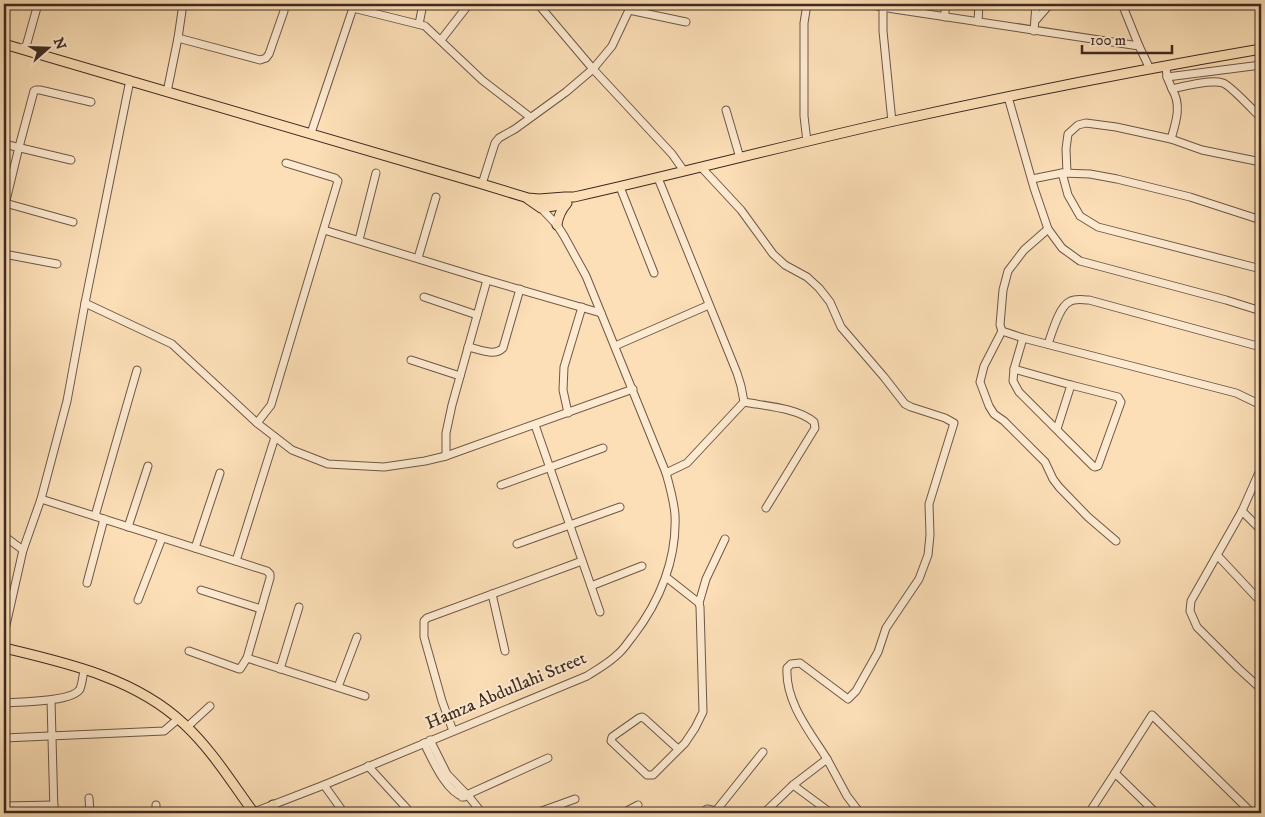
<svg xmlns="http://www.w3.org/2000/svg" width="1265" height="817" font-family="'IM FELL DW Pica',serif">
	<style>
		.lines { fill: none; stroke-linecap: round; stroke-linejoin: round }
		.minor-casing { stroke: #6e5747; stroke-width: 9 }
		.major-casing { stroke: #3e2a22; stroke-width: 11 }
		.minor { stroke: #fdead0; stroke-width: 7 }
		.major { stroke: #fcdfb7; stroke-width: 9 }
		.labels { text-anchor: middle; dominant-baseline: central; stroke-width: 4; stroke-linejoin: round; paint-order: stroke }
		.street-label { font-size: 18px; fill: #3e2a22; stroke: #fdead0 }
	</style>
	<rect width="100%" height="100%" fill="#fcdfb7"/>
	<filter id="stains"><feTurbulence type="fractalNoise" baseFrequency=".004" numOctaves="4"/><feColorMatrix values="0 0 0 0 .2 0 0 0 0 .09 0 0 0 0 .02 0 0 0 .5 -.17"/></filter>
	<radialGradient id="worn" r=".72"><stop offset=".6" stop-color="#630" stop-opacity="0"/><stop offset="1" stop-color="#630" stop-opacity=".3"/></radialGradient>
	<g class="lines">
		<!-- minor casing -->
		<g class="minor-casing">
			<g id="minor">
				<polyline points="538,4 593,69 672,154 684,171"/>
				<polyline points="867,4 894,9 1139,46 1150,69"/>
				<polyline points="1122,4 1139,46"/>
				<polyline points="883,7 883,31 892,122"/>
				<polyline points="353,8 425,26 482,80 530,117"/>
				<polyline points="629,10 686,22"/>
				<polyline points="945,17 945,4"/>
				<polyline points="1036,20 1050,4"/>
				<polyline points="978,22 979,4"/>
				<polyline points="419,24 423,4"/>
				<polyline points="1034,31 1036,4"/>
				<polyline points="178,38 260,60 266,58 269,54 284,11 283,4"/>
				<polyline points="441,40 469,4"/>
				<polyline points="25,50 38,4"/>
				<path d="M1166 66 1167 77 1172 89C1185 86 1211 79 1223 83 1231 86 1254 111 1261 118"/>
				<polyline points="1167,77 1261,65"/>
				<polyline points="167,92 178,38 183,4"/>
				<polyline points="1008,97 1034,188 1048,229 1062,248 1080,261 1226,300 1261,311"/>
				<polyline points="726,110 740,158"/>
				<polyline points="311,133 353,8 353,4"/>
				<path d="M1171 139C1176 122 1182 105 1172 89"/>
				<polyline points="807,142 804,116 804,23 807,4"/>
				<polyline points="4,144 71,160"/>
				<path d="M701 167 741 210 773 254 785 265 807 277 819 288 830 302 841 327 884 377 905 404 911 407 945 418 954 423 929 504 930 535 928 555 919 579 886 628 878 652 856 691 848 699 800 663 791 664 787 668C785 702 810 732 827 759"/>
				<polyline points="1062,173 1090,174 1117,179 1190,197 1261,220"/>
				<polyline points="1067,173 1066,149 1068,134 1078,125 1086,123 1116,127 1171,139 1202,150 1261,162"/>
				<polyline points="658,178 737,373 741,386 744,402"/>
				<polyline points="1032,179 1062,173 1068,195 1080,216 1098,227 1261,269"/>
				<polyline points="482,184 495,143 499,138 515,129 566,92 593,69 612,46 629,10 635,4"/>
				<polyline points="620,187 654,273"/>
				<polyline points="5,203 73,222"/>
				<polyline points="4,209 19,147 34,91 36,90 40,90 91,102"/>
				<polyline points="1048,229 1024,250 1008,271 1003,290 1000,325 1002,331 1023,338 1236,393 1261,405"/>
				<polyline points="324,230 487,280 601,313"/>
				<polyline points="359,240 376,173"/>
				<polyline points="4,254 57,264"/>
				<polyline points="418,258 436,197"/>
				<polyline points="424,297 477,315"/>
				<polyline points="85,303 172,344 257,423 292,450 328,464 384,467 425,461 446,456 633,389"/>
				<polyline points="1002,331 984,366 980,382 989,406 994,414 1004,421 1045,462 1053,479 1059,487 1088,517 1116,541"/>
				<polyline points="1023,338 1014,369 1013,381 1019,392 1093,466 1095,467 1098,466 1121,402 1118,397 1071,385"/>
				<path d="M1048 344C1052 333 1059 307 1069 302 1075 298 1082 300 1089 300L1261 347"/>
				<polyline points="615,346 709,305"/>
				<path d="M468 347C479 349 494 357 503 348L520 289"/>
				<polyline points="411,360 460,376"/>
				<polyline points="1014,369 1071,385 1057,429"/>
				<path d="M744 402C765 406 798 408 814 422L815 428 766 508"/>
				<polyline points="568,413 563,390 564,367 582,307"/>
				<polyline points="257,423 271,405 338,181 335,178 286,163"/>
				<polyline points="535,425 600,612"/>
				<polyline points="446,456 446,433 452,405 487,280"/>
				<polyline points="1261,468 1242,511 1191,601 1190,611 1197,627 1238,668 1261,689"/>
				<polyline points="666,473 687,463 744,402"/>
				<polyline points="501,485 603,448"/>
				<polyline points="41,499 267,571 270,574 270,578 247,658 240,669 239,669 189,651"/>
				<polyline points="1242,511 1261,530"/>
				<polyline points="95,516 137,370"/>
				<polyline points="128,527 148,466"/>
				<polyline points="4,536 23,550"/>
				<polyline points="517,544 620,507"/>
				<polyline points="195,548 220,473"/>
				<polyline points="1217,555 1261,602"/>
				<polyline points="236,561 275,437"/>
				<polyline points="666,577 699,603"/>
				<polyline points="87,583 104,519"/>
				<polyline points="591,586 642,566"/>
				<polyline points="201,590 261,609"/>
				<polyline points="492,594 505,651"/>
				<polyline points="138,600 162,538"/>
				<polyline points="4,634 23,550 41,499 67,401 85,303 130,80"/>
				<polyline points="247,658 365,696"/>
				<polyline points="280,669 299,607"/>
				<polyline points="338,687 357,637"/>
				<polyline points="51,700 54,813"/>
				<path d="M4 703C18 702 73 702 80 689 82 684 83 676 84 670"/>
				<polyline points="187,727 210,706"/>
				<polyline points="453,731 442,701 424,637 424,621 427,618 582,561"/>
				<polyline points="4,738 164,731 178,719"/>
				<polyline points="430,740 447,774 470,798 482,813"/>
				<path d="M424 743C432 759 446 792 464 797"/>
				<polyline points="678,749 645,719 642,717 639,718 612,737 611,741 647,775 653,775 685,743 695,728 703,712 700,607 699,603 706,579 725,539"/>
				<polyline points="368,766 411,813"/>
				<polyline points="1115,773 1152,715 1252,813"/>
				<polyline points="324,785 344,813"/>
				<polyline points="793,785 831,813"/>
				<polyline points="462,797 548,758"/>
				<polyline points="89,798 90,813"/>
				<polyline points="4,806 54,805"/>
				<path d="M254 812 324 785 587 676C598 669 609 663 618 654 624 649 628 642 633 636 660 601 677 559 675 515 674 501 670 487 666 473L586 276 564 236 557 225 541 208"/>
				<polyline points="715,812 763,752"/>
				<polyline points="156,813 156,805"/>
				<polyline points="536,813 575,799"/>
				<polyline points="623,813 638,805"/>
				<polyline points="701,813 707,809 712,810 717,813"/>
				<polyline points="764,813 793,785 827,759 847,796 860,813"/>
				<polyline points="1089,813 1115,773 1156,813"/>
			</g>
		</g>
		<!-- major casing -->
		<g class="major-casing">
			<g id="major">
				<path d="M4 44 482 184 528 198 539 199 565 197H574C681 173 787 145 894 121 1016 94 1138 70 1261 49"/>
				<polyline points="528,199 541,208 566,204"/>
				<path d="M557 225C558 216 561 210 567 203"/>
				<path d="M4 648C67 663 135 678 184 724 212 750 232 783 254 813"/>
				<polyline points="269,813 273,805"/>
			</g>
		</g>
		<!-- minor -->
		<use href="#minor" class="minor"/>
		<!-- major -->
		<use href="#major" class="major"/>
	</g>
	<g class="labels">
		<!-- street labels -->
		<g class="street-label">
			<text transform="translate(506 691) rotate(-23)">Hamza Abdullahi Street</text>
		</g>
	</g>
	<!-- margin -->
	<rect width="1265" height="817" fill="none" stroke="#fcdfb7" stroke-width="20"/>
	<rect x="5" y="5" width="1255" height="807" fill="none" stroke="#3e2a22" stroke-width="2.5"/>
	<rect x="10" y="10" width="1245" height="797" fill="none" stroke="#3e2a22"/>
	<!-- north arrow -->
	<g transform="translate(48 48) rotate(70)" stroke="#fdead0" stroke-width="4" paint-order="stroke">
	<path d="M0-4L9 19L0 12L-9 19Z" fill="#3e2a22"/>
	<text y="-8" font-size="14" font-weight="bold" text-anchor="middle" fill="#3e2a22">N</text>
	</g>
	<!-- scale -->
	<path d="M1082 45v8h90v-8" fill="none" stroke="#3e2a22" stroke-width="2.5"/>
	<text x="1090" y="45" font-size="15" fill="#3e2a22" stroke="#fdead0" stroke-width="4" paint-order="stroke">100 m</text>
	<rect width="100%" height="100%" filter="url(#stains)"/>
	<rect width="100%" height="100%" fill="url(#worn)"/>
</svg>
